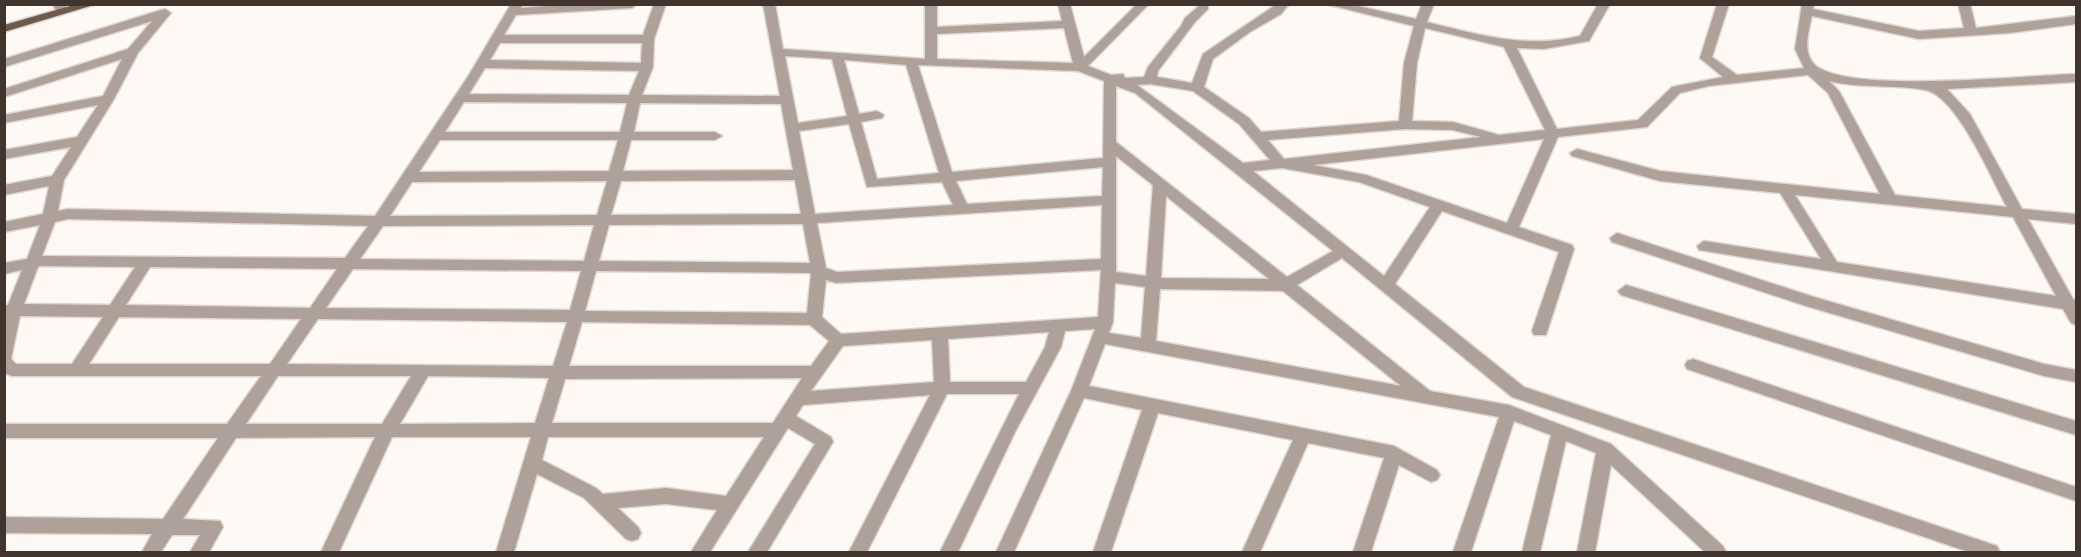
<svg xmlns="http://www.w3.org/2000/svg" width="2081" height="557" font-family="'Source Sans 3',sans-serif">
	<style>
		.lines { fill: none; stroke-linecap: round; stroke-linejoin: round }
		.minor-casing { stroke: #ddd6d1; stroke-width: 3 }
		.major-casing { stroke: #ddd6d1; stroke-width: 3 }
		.minor { fill: #aea199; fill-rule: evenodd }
		.major { fill: #6f594a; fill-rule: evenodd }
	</style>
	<rect width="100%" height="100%" fill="#fff9f5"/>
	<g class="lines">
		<!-- minor casing -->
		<g class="minor-casing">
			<g id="minor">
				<polygon points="53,4 65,4 67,11 61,15 57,13"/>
				<path d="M511 4H523L521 8 572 4H637L632 8 516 15 504 35H643L654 4H666L654 39 653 67 642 95 780 96 763 4H775L783 49 925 59V4H937V27L1062 21 1058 4H1070L1084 57 1137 4H1149L1088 66 1111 75 1123 74 1125 78 1144 77 1148 67 1181 26 1185 18 1200 5 1208 4V9L1195 22 1158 71 1157 77 1192 83 1203 54 1277 4H1289L1281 14 1250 32 1213 59 1204 87 1249 118 1261 132 1399 121 1404 63 1414 26 1326 4H1349L1416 19 1422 4H1434L1427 22C1478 35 1528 49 1580 36L1598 4H1610L1589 41 1544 49 1517 48 1557 129 1638 120 1672 87 1723 77 1700 58 1717 4H1729L1712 57 1737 75 1804 68 1795 49 1802 4H1814L1813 9 1919 31 1964 28 1958 4H1970L1976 28 2076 16V24L2010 33 1919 39 1812 16C1809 30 1802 51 1814 64 1844 95 2029 75 2076 74V82L1947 89 1970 114 2022 209 2076 214V224L2028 219 2073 299 2076 300V325L2071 323 2063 309 1699 250 1697 246 1704 241 1821 259 1780 193 1660 181 1572 156 1570 153 1577 149 1660 171 1880 194 1828 93 1808 75 1709 86 1680 93 1647 127 1558 137 1519 227 1572 245 1574 249 1546 335H1534L1532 331 1559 252 1442 211 1395 284 1524 387 1991 544 1997 546 2000 552H1969L1512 397 1342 258 1297 285 1430 391 1509 405 1611 444 1723 546 1726 552H1705L1611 465 1595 552H1577L1596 453 1566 441 1540 552H1522L1551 435 1514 421 1471 552H1453L1499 417 1105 344 1089 386 1394 446 1437 470 1440 475 1437 480 1431 482 1399 465 1371 552H1353L1384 458 1308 443 1260 552H1242L1293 440 1158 413 1111 552H1093L1142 410 1084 398 1014 552H996L1071 391 1095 329 1065 331 1061 347 1015 432 958 552H940L1019 394H947L867 552H849L930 395 803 405 796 416 831 437 833 442 767 552H748L815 444 788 428 710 552H691L717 510 666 504 618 508 638 527 641 533 638 539 632 541 626 539 584 498 537 474 514 552H496L531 437H392L339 552H321L375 437 236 438 183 519 220 521 223 527 209 552H190L200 535H172L161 552H142L152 534 4 533V517L163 519 218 438H4V424H227L261 376H12L4 373V306L8 305 22 270 4 274V263L27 259 40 225 4 232V222L43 214 49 186 4 195V185L52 176 71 147 4 159V150L77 137 98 105 4 123V115L103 96 122 59 4 97V89L128 49 152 21 4 67V59L161 10 165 9 171 13 138 53 114 99 64 180 58 211 68 209 375 216 469 75ZM1064 28 1073 63 937 59V34ZM1425 28 1504 47 1545 130 1499 135 1453 122 1412 121 1417 63ZM500 43H642L641 63 490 60ZM785 56 832 59 847 116 798 123ZM844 60 906 65 939 173 877 179 861 122 882 118 884 115 877 111 859 114ZM918 65 1078 71 1104 81 1103 158 952 172ZM485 68 639 71 629 95 469 94ZM1829 81C1861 89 1893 84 1925 90 1957 96 1991 178 2007 207L1895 195 1839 91ZM1150 84 1193 91 1239 124 1270 160 1243 163 1137 85ZM1116 86 1135 93 1333 251 1287 277 1116 142ZM464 102 627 103 620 132H445ZM640 103 781 104 793 170 623 171 631 140H715L722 136 715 132H634ZM849 124 867 187 942 182 953 205 815 214 799 131ZM1405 129 1453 130 1481 137 1284 159 1268 140ZM1544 139 1507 223 1366 175 1313 165ZM440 140H618L609 171 419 172ZM1116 156 1153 185 1146 276 1116 272ZM1103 167 1102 196 967 204 956 181ZM1282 168 1359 182 1430 207 1384 276 1253 171ZM795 180 801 214 611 215 621 181ZM607 181 597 215 390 216 412 182ZM1795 195 2013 217 2056 296 1837 262ZM1166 196 1269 279 1161 278ZM1102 205 1101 259 837 272 826 268 817 223ZM68 219 368 226 345 258 42 256 55 222ZM803 224 810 263 599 261 609 225ZM594 225 584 261 360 259 383 226ZM38 267 40 266 135 267 110 305 24 304ZM150 267 337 269 310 308 126 305ZM353 269 581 271 570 310 326 308ZM1101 270 1098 317 841 334 822 317 826 280 836 283ZM596 271 809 273 811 274 807 313 585 311ZM1115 283 1145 287 1141 338 1109 333 1113 322ZM1160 289 1283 291 1401 386 1156 341ZM20 316 103 317 72 364H16L11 359ZM119 317 301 319 270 364H89ZM318 319 567 322 553 366 287 364ZM582 322 810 325 829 341 811 366H569ZM1049 332 1045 347 1026 382H950L948 339ZM932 340 934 382 811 391 843 346ZM278 376H411L382 424H246ZM428 376 549 378 535 423 400 424ZM802 378 773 423H552L565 379ZM548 437H764L726 496 666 488 603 494 596 488 542 460Z"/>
				<polygon points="1617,233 1814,297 2044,364 2076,370 2076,382 2044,376 1806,306 1612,242 1610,238"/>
				<polygon points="1626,285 2076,421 2076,435 1621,295 1618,291"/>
				<polygon points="1693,359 2076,487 2076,501 1687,369 1685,365 1687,361"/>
			</g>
		</g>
		<!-- major casing -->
		<g class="major-casing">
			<polygon id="major" points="77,4 97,4 4,32 4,25"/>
		</g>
		<!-- minor -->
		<use href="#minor" class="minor"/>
		<!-- major -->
		<use href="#major" class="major"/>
	</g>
	<!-- border -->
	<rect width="2081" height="557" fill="none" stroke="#40342d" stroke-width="12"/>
</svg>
